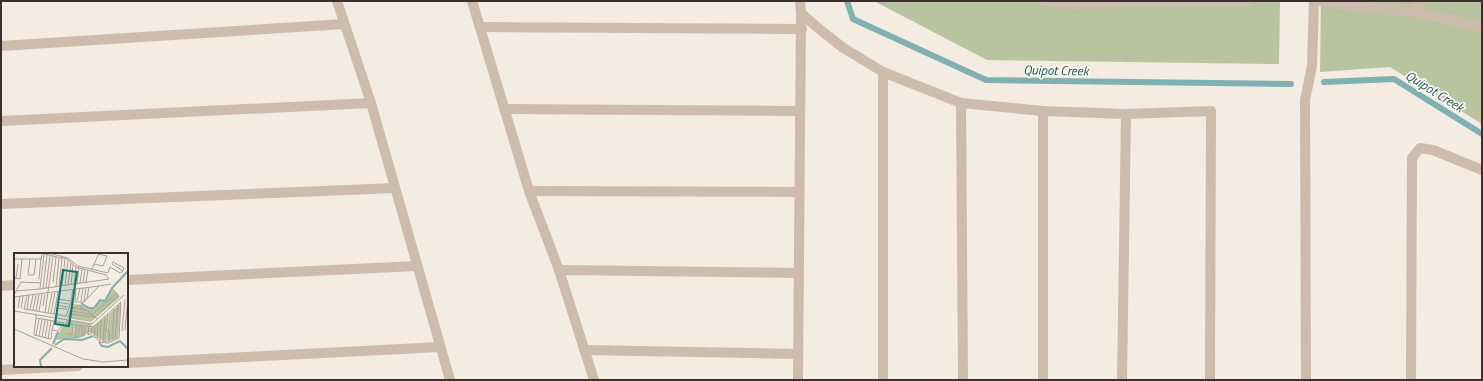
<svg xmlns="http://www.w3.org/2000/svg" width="1483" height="381" font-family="'Titillium Web',sans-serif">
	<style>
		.green { fill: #b8c4a0 }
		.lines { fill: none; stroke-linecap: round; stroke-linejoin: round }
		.stream { stroke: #7fb0b2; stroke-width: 6 }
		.minor { stroke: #cdbbac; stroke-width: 10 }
		.labels { text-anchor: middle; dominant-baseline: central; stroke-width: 3.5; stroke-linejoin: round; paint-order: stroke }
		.water-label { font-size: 13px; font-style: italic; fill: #1f5a5e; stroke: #fbf5ee }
		.inset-river { fill: none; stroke: #7fb0b2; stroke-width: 2 }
		.inset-road { fill: none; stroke: #aaa098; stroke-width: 1 }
		.view { fill: #0f766e; fill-opacity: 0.15; stroke: #0f766e; stroke-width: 2 }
		.inset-edge { fill: none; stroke: #3b302b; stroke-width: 2 }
	</style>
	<rect width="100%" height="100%" fill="#f4ebe1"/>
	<!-- green -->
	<g class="green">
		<polygon points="874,1 1280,1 1279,64 987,60"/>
		<polygon points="1321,1 1482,1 1482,124 1390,67 1320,72"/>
	</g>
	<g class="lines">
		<!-- stream -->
		<g class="stream">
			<polyline points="847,1 853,19 986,80 1291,84"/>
			<polyline points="1324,82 1394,79 1482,134"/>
		</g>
		<!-- minor -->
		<g class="minor">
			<polyline points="337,1 371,103 450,380"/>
			<polyline points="472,1 529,191 559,270 594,380"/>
			<polyline points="800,1 801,13 818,28 842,47 883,72 961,103 1043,111 1126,114 1211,111 1210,380"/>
			<polyline points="1043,1 1063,4 1063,1"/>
			<polyline points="1317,1 1417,13 1482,27"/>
			<polyline points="1139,3 1246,2"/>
			<polyline points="1063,4 1139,3 1139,1"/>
			<polyline points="1417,13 1417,1"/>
			<polyline points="480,27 802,29"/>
			<polyline points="1,46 344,24"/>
			<polyline points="961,103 963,380"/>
			<polyline points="504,109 800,111"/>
			<polyline points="1,121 371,103"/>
			<polyline points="529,191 799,192"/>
			<polyline points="1,204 395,188"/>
			<polyline points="559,270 799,273"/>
			<polyline points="127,280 417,266"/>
			<polyline points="1,286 15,285"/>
			<polyline points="584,350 798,354"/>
			<polyline points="127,363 440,347"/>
			<polyline points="1,370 78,366"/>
			<polyline points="798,380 801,13"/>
			<polyline points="883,380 883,72"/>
			<polyline points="1043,380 1043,111"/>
			<polyline points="1122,380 1126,114"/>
			<polyline points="1306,380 1305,100 1312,66 1314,1"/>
			<polyline points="1411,380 1412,158 1420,148 1433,150 1482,170"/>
		</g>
	</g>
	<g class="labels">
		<!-- water labels -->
		<g class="water-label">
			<text transform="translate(1056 70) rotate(1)">Quipot Creek</text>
			<text transform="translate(1435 91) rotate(32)">Quipot Creek</text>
		</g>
	</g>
	<!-- overview -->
	<g transform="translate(14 253)">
		<rect width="114" height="114" fill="#f4ebe1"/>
		<path d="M99 35 106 44 77 69 53 65 58 51 71 52 74 56 81 55 86 47 91 48ZM107 50 104 85 92 89 95 61ZM94 62 91 89 76 79 66 85 40 87 53 67 77 71V74L59 72V81L60 72 78 75Z" fill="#b8c4a0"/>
		<path class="inset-river" d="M67 50 75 55H80L86 47 91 48 98 35 114 18M85 89 88 93 94 94 106 88 114 96M39 91 44 79M41 92 50 86 68 87 79 83M27 114 26 107 38 95"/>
		<path class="inset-road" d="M35 0 54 5 64 13 94 20 96 14 106 20 109 18M0 6H27L28 1M16 6 14 22H20L22 6M99 9 110 15 109 18 98 11ZM80 11 89 13 93 3 84 1M78 16 85 0M0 25 6 26 8 6M2 25 4 11M25 26 27 5M39 29 42 4M66 30 68 16M69 30 71 16M72 30 74 17M60 31 62 14M63 31 65 15M54 32 57 10M57 32 59 12M45 33 48 5M48 33 51 6M51 33 54 7M85 33 97 31M42 34 45 5M32 35 36 3M29 36 33 2M2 38 26 36 95 26 92 22 62 14 53 6 30 1 26 36M0 42 7 29 27 30M0 44 85 33 70 49H57L52 63 10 56 13 43M43 46 58 48M73 46 75 34M57 48 59 36M61 48 62 36M63 48 66 35M67 48 69 35M42 49 55 51M70 49 72 35M42 52 54 54M29 53 31 41M4 55 6 43M7 55 9 43M41 55 53 56M58 55 65 53 69 54 68 56M13 56 15 42M16 57 19 42M19 57 22 42M0 58 78 71 110 42M22 58 25 41M25 58 28 41M57 58 56 61 81 64 104 43 103 40 78 62 81 64 83 66M31 60 39 3M34 60 38 40M37 60 41 39M22 61V65L40 68M40 61 44 39M77 61 57 58 58 55 66 56 73 57 78 62M22 65 20 82 37 86 38 77 44 78 50 70 40 68 38 77M54 71 79 74 107 49 105 85 94 90 86 89 83 85M63 72 61 84H64L66 73M68 73V83H70L71 73M75 74 74 82 77 81 78 73M81 74 80 84 83 85 84 70M0 76 69 106 89 109 114 107M93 77H95V89M111 77 114 44M108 78 111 47M52 81H58L59 72M22 82 25 66M25 83 28 66M28 84 31 67M31 85 34 67M34 86 37 68M101 86 104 52M98 87 100 56M86 88 87 67M89 89 91 64M91 89 94 61"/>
		<path class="view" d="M49 17 63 19 55 73 41 71Z"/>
		<rect width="114" height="114" class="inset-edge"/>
	</g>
	<!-- border -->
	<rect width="1483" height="381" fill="none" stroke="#3b302b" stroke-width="4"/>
</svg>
